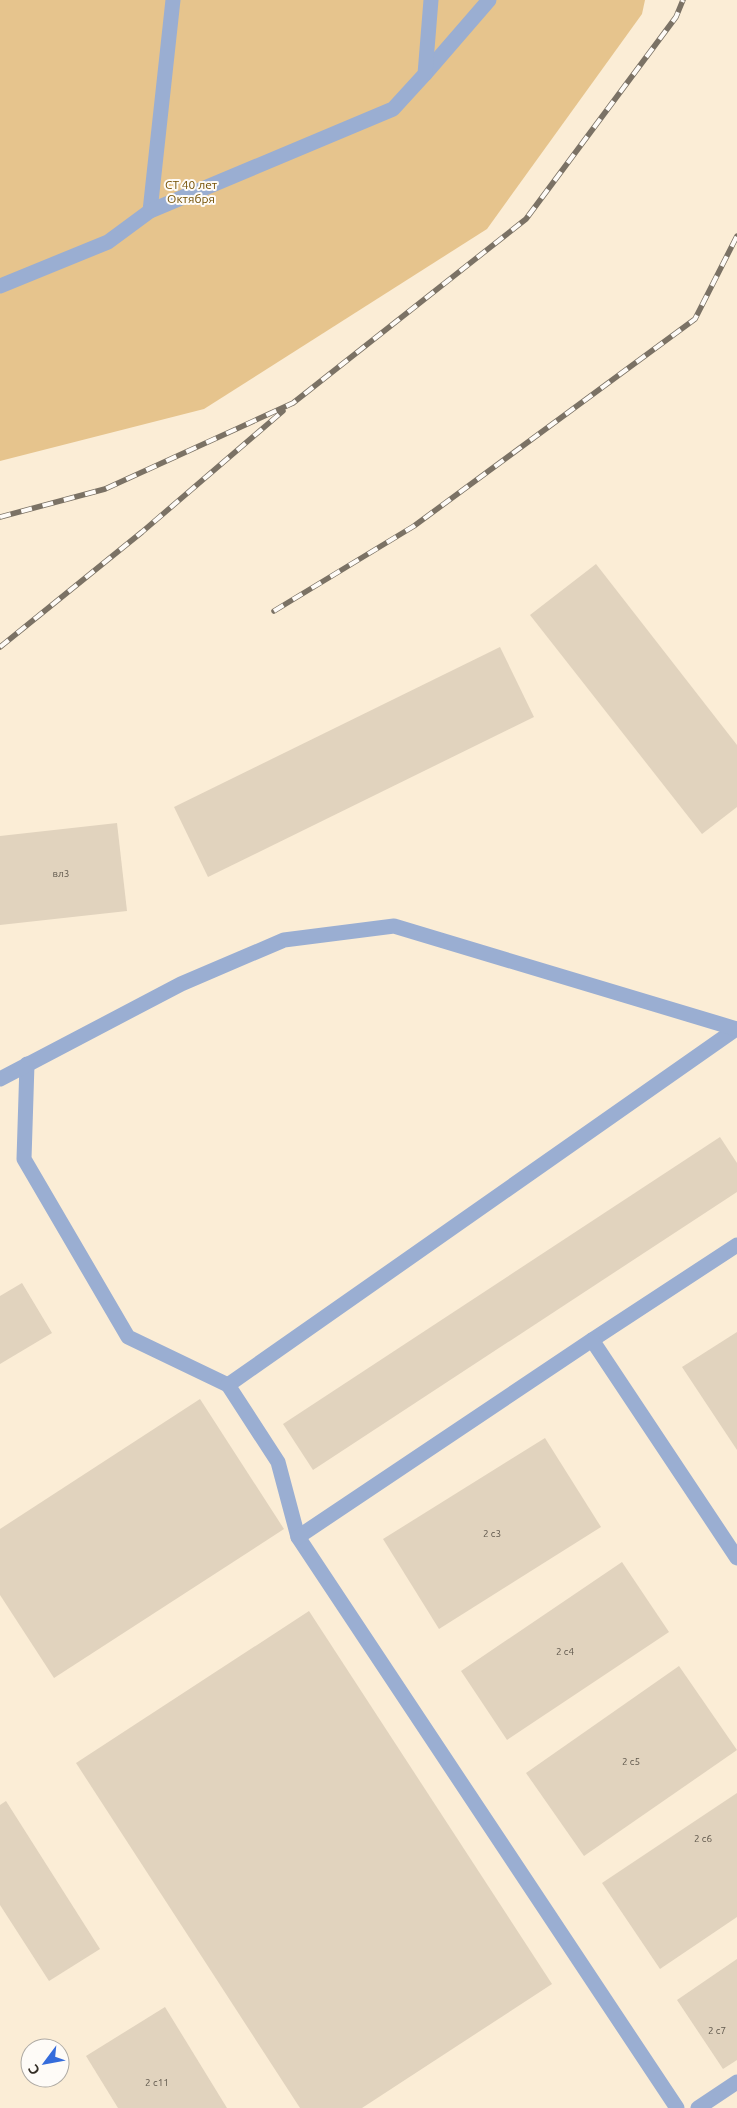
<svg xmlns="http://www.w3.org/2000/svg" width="737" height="2108" font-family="Ubuntu,sans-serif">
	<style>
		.green { fill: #e6c48d }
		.building { fill: #e1d3be }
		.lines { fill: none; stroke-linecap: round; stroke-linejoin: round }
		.minor { stroke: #9aaed2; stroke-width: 15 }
		.rail-casing { stroke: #7b7265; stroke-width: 5.5 }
		.rail { stroke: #fefbf7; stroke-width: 4; stroke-dasharray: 11; stroke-linecap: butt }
		.labels { text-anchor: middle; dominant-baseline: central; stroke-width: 4; stroke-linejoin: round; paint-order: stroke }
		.number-label { font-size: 10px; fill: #5f574c }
		.park-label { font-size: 12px; fill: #735004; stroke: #fefbf7 }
	</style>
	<rect width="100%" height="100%" fill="#fbedd6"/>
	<!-- green -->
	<polygon class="green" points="0,0 645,0 642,14 487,229 204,409 0,461"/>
	<!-- building -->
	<g class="building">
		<polygon points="596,564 737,745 737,807 702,834 530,615"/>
		<polygon points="500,647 534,717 208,877 174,807"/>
		<polygon points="117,823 127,911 0,925 0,836"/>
		<polygon points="720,1137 737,1163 737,1192 313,1470 283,1424"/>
		<polygon points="22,1283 52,1333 0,1364 0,1296"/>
		<polygon points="737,1332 737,1450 682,1367"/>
		<polygon points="200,1399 284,1529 54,1678 0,1595 0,1529"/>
		<polygon points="545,1438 601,1527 439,1629 383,1539"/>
		<polygon points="622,1562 669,1632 507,1740 461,1671"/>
		<polygon points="309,1611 552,1984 362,2108 300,2108 76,1763"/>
		<polygon points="679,1666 737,1750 584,1856 526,1773"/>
		<polygon points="737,1793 737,1917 660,1969 602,1883"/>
		<polygon points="6,1801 100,1949 49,1981 0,1905 0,1805"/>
		<polygon points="737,1959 737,2060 723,2069 677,2000"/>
		<polygon points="165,2007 227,2108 118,2108 86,2056"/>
	</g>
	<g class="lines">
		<!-- minor -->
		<g class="minor">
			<polyline points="425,74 489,0"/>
			<polyline points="150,211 173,0"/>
			<polyline points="0,286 108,242 150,211 393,109 425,74 431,0"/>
			<polyline points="27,1064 24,1159 128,1337 228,1385 736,1029"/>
			<polyline points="0,1079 181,984 284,940 394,926 737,1029"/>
			<polyline points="592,1340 737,1245"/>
			<polyline points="228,1385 278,1462 298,1537 677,2108"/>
			<polyline points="298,1537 592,1340 737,1558"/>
			<polyline points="698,2108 737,2082"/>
		</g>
		<!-- rail casing -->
		<g class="rail-casing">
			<g id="rail">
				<polyline points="0,517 105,489 293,403 526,219 676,17 683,0"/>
				<polyline points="274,611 414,526 695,319 737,236"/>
				<polyline points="0,647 142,532 283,411"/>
			</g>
		</g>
		<!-- rail -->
		<use href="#rail" class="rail"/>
	</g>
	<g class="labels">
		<!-- number labels -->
		<g class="number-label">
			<text x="61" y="873">вл3</text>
			<text x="492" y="1533">2 с3</text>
			<text x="565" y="1651">2 с4</text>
			<text x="631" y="1761">2 с5</text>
			<text x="703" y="1838">2 с6</text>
			<text x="717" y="2030">2 с7</text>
			<text x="157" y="2082">2 с11</text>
		</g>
		<!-- park labels -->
		<g class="park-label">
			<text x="191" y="184">СТ 40 лет<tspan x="191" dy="14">Октября</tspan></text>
		</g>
	</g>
	<!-- north arrow -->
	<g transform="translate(45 2063) rotate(238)"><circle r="24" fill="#fefbf7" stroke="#ada9a3"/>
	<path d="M0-4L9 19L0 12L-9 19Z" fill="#356cdb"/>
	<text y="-8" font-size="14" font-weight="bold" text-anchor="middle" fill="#342e26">С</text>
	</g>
</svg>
